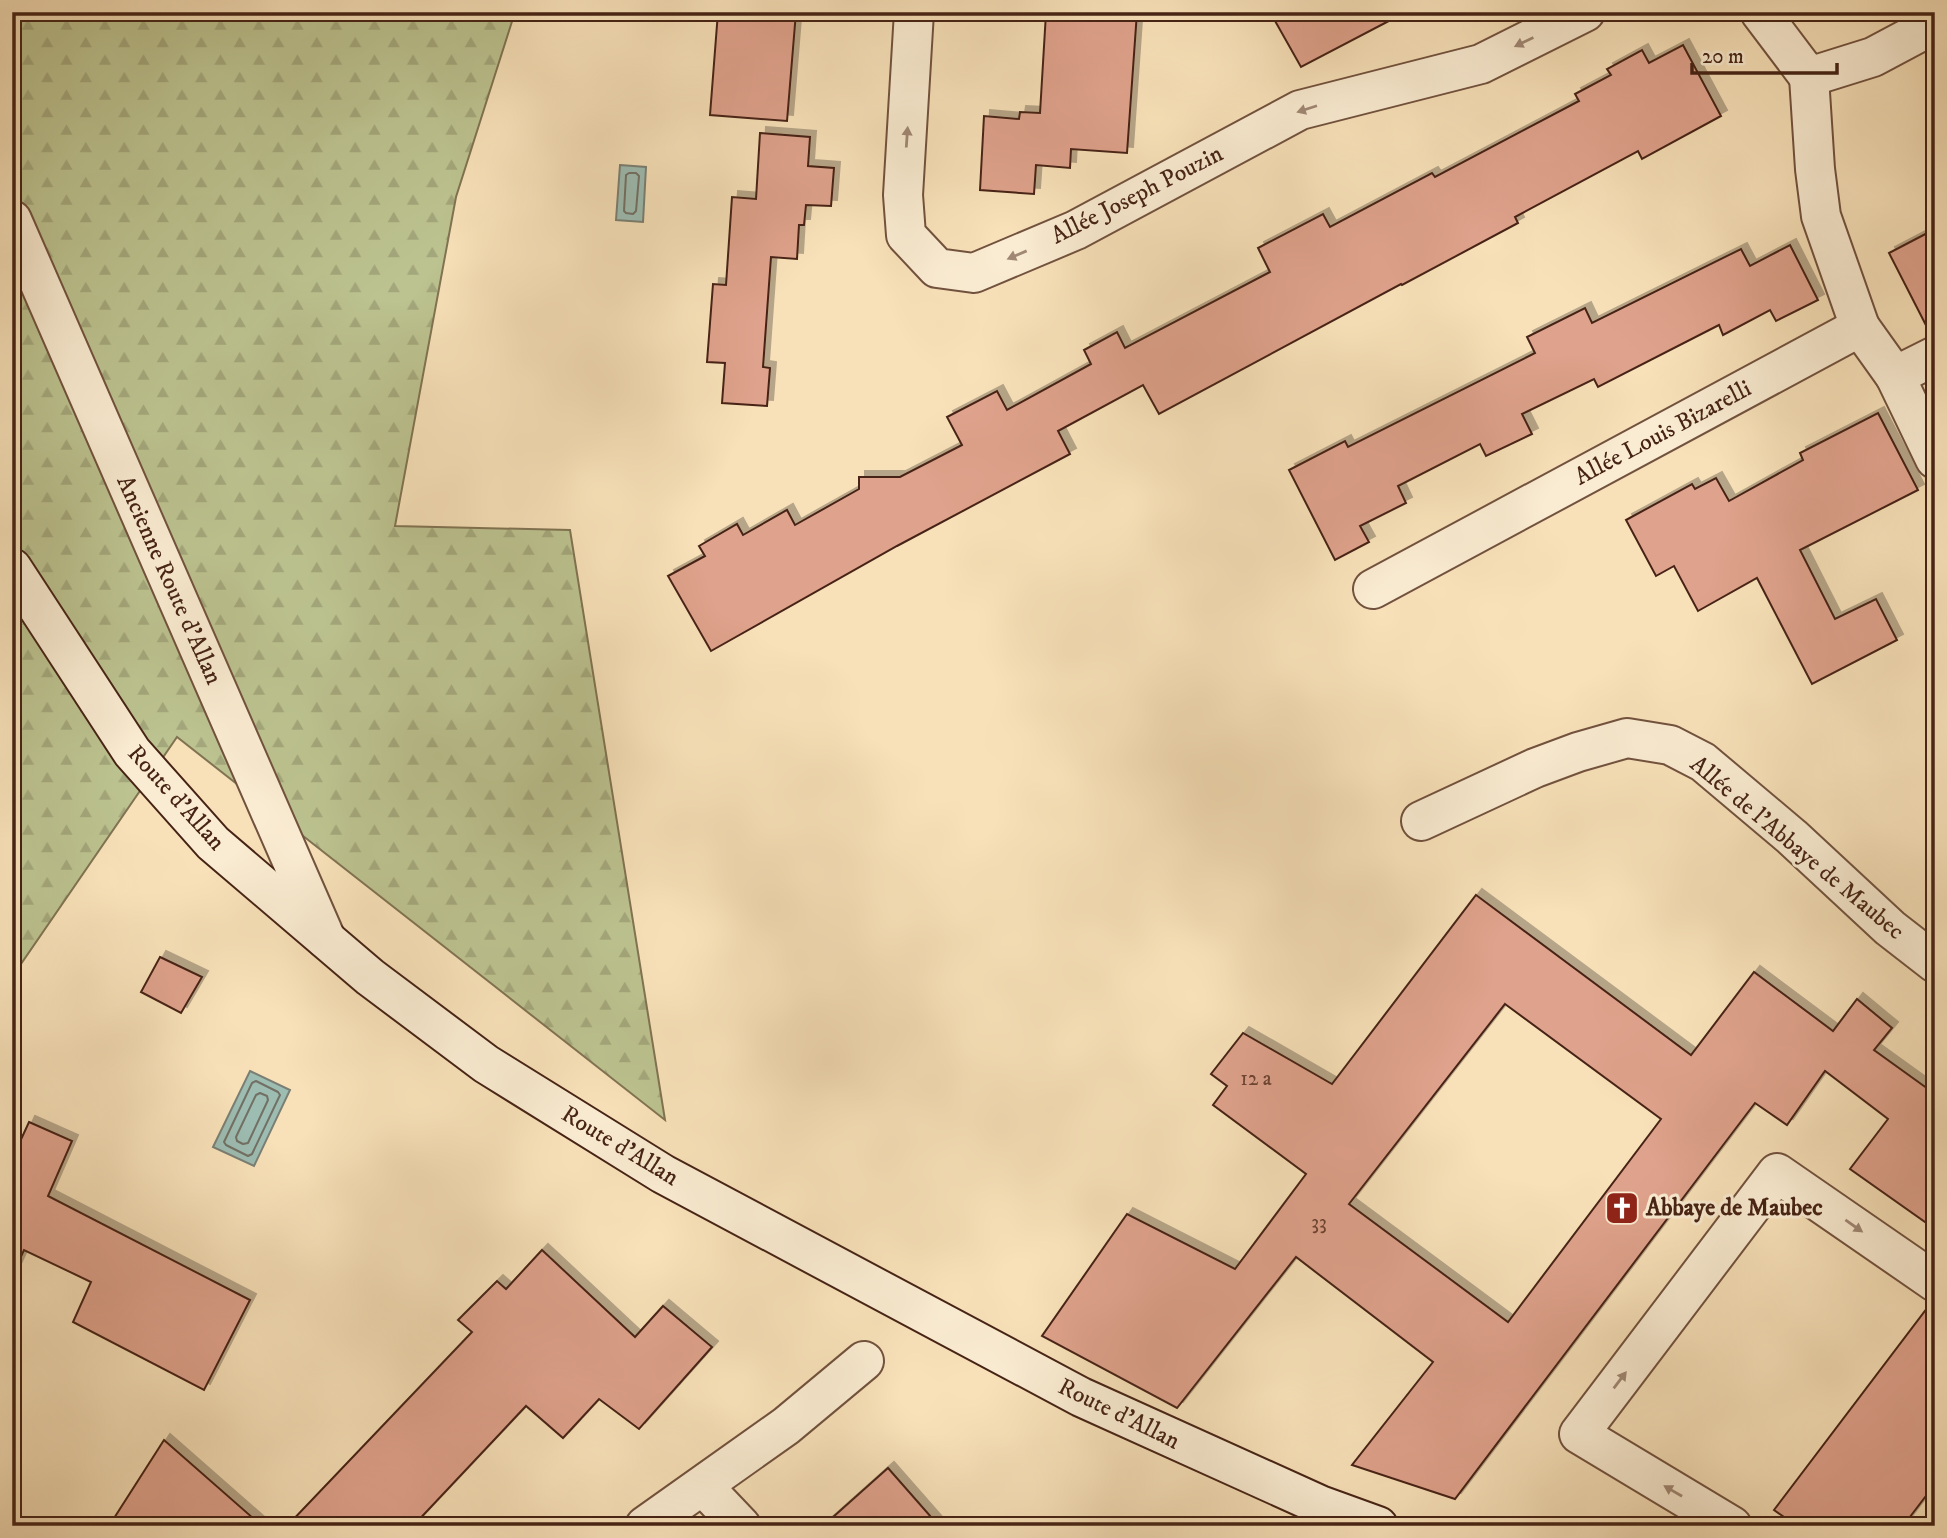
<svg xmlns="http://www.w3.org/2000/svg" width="1947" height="1538" font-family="'IM FELL DW Pica',serif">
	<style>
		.forest { fill: url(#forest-firs); stroke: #817352; stroke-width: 2 }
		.water { fill: #9dbdb3; stroke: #7a7f74; stroke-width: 2 }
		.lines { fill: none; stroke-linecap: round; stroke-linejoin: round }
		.shore { stroke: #727064; stroke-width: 2 }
		.building { fill: #dfa28c; stroke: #462315; stroke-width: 2; fill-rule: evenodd; filter: url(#shadow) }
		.street-casing { stroke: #72523e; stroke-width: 42 }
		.secondary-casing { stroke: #462315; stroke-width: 42 }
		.street { stroke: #faecd2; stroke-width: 38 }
		.secondary { stroke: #faecd2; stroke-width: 38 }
		.oneway { fill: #a08874 }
		.labels { text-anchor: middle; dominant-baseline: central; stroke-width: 6; stroke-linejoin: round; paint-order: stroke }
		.number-label { font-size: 21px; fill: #6c4333 }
		.street-label { font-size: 24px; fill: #462315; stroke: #faecd2 }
		.poi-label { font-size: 24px; font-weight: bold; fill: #462315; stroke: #faecd2; text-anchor: start }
	</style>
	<defs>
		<pattern id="forest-firs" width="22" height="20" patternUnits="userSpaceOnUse" patternTransform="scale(1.75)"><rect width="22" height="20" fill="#bcc390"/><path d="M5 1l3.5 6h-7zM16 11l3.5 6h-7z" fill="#a3a77b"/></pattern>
		<filter id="shadow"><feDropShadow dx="6" dy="-6" stdDeviation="0" flood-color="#0004"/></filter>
	</defs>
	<rect width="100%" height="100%" fill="#f8e1b9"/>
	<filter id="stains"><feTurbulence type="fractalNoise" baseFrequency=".00286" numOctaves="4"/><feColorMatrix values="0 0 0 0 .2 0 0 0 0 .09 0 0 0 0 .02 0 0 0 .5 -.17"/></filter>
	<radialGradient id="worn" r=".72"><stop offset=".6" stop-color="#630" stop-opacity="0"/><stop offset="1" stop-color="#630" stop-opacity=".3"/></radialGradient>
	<!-- forest -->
	<polygon class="forest" points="12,12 515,12 456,197 395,526 570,530 665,1120 177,737 12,977"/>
	<!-- water -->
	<g class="water">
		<polygon points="620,165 646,167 643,222 616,220"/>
		<polygon points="250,1071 290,1090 254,1166 213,1147"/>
	</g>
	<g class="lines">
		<!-- shore -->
		<g class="shore">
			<polygon points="629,173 636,173 639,176 636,211 633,214 626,213 624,211 626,175"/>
			<polygon points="256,1081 278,1092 280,1095 252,1154 248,1156 226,1145 224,1142 252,1083"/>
			<polygon points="260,1093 267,1096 268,1100 248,1143 243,1144 237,1141 236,1137 256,1095"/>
		</g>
	</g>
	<!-- building -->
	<g class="building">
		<polygon points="718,12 796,12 787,121 710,115"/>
		<polygon points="1086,12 1137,12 1127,153 1071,149 1070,168 1036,165 1034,194 980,190 984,116 1019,119 1020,112 1040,113 1046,13 1086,16"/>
		<polygon points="1270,12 1406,12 1301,67"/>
		<polygon points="1683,45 1721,116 1642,159 1638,151 1515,217 1518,223 1402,285 1401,284 1159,414 1143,385 1058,431 1070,454 897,546 711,651 668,576 705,556 699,546 737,524 743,535 787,510 795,525 859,489 859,477 900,477 962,445 947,417 997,391 1007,410 1091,364 1084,350 1117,332 1125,348 1270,272 1258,248 1323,214 1330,227 1432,173 1435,177 1579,101 1575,94 1611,75 1607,69 1642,50 1649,63"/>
		<polygon points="760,133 810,137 808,166 834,168 831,206 806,205 804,225 799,225 797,259 771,257 763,367 770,368 767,406 722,403 725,363 707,362 713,284 726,285 732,197 756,199"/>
		<polygon points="1935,229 1935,334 1931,335 1889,253"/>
		<polygon points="1790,245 1818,300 1776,321 1770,310 1723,335 1719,325 1598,387 1594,379 1522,414 1532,434 1486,456 1480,444 1398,486 1406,503 1360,526 1369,542 1335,560 1289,470 1345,441 1348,447 1535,353 1527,337 1585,308 1592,323 1741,249 1750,266"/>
		<polygon points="1878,413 1918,490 1800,550 1835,619 1876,599 1897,640 1812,684 1757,578 1698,611 1674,566 1656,576 1626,520 1692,484 1695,489 1716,478 1729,501 1803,460 1800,453"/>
		<path d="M1476 895 1691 1055 1754 972 1833 1031 1857 999 1892 1028 1874 1050 1935 1094V1229L1850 1169 1888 1119 1825 1071 1787 1125 1755 1103 1455 1499 1352 1465 1433 1362 1296 1257 1177 1408 1042 1336 1127 1214 1235 1269 1306 1174 1213 1105 1227 1086 1211 1074 1243 1033 1332 1084ZM1505 1004 1661 1119 1508 1322 1349 1204Z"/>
		<polygon points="160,957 202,977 181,1013 141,992"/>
		<polygon points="29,1122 72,1141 48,1196 250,1300 204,1390 73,1322 91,1282 24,1250 12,1276 12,1159"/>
		<polygon points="542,1250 635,1337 663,1306 712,1347 639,1429 599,1399 563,1438 526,1406 413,1526 287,1526 472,1332 458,1320 497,1281 506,1289"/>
		<polygon points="1931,1303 1935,1304 1935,1484 1903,1526 1797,1526 1774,1510"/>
		<polygon points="164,1440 262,1526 109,1526"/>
		<polygon points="888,1468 939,1526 823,1526"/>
	</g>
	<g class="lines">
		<!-- street casing -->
		<g class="street-casing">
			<g id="street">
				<polyline points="914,12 903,195 906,235 937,268 974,273 1076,230 1300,110 1481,64 1585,12"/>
				<polyline points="1760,12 1809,77 1873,57 1935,24"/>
				<polyline points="1809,77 1815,169 1821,216 1860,327"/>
				<polyline points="12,220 326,939"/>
				<polyline points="1895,376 1935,459"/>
				<polyline points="1373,589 1860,327 1895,376 1935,356"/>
				<polyline points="1421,821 1535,768 1578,752 1627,738 1670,745 1703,762 1792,837 1890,928 1935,963"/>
				<polyline points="703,1486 741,1526"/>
				<polyline points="645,1526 786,1426 864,1361"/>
				<polyline points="1732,1526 1579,1434 1777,1173 1935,1282"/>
			</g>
		</g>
		<!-- secondary casing -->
		<g class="secondary-casing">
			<polyline id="secondary" points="12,568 132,752 213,843 370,977 486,1064 663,1174 1081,1397 1320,1505 1378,1526"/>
		</g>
		<!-- street -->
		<use href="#street" class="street"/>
		<!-- secondary -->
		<use href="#secondary" class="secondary"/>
	</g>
	<!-- one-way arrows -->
	<defs><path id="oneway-solid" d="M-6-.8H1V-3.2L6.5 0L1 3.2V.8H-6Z" transform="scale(1.75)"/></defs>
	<g class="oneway">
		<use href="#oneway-solid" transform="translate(1524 42) rotate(154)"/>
		<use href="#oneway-solid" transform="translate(1307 109) rotate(162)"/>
		<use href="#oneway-solid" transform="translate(907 137) rotate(-86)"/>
		<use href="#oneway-solid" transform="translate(1017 255) rotate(157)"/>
		<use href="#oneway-solid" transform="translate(1854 1226) rotate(35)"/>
		<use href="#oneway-solid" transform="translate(1620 1380) rotate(-53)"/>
		<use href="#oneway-solid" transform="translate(1673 1491) rotate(-150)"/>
	</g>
	<!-- icons -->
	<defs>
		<g id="church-square" transform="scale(1.75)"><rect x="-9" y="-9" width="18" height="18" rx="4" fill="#8f2418" stroke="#faecd2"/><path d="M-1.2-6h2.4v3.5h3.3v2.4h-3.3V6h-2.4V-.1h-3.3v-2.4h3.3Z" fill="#fff"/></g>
	</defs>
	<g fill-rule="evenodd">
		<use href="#church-square" x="1622" y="1208"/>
	</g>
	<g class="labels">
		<!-- number labels -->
		<g class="number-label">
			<text x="1256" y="1079">12 a</text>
			<text x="1319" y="1223">33</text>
		</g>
		<!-- street labels -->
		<g class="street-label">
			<text transform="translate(1137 195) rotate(-27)">Allée Joseph Pouzin</text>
			<text transform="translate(1663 433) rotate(-28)">Allée Louis Bizarelli</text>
			<text transform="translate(169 580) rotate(66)">Ancienne Route d'Allan</text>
			<text transform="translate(176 798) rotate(48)">Route d'Allan</text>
			<text transform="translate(1797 848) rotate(40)">Allée de l'Abbaye de Maubec</text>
			<text transform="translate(620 1146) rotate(31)">Route d'Allan</text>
			<text transform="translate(1119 1414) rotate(26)">Route d'Allan</text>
		</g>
		<!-- poi labels -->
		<g class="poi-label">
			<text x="1646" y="1208">Abbaye de Maubec</text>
		</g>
	</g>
	<!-- margin -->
	<rect width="1947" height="1538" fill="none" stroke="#f8e1b9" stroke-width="42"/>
	<rect x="14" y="14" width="1919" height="1510" fill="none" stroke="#462315" stroke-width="3.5"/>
	<rect x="21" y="21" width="1905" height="1496" fill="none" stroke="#462315" stroke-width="2"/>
	<!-- scale -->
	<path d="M1692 63v10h145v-10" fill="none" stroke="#462315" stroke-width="3.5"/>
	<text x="1702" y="63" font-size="21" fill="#462315" stroke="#faecd2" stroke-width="5" paint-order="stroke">20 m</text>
	<rect width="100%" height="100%" filter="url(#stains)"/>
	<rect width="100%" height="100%" fill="url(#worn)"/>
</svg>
